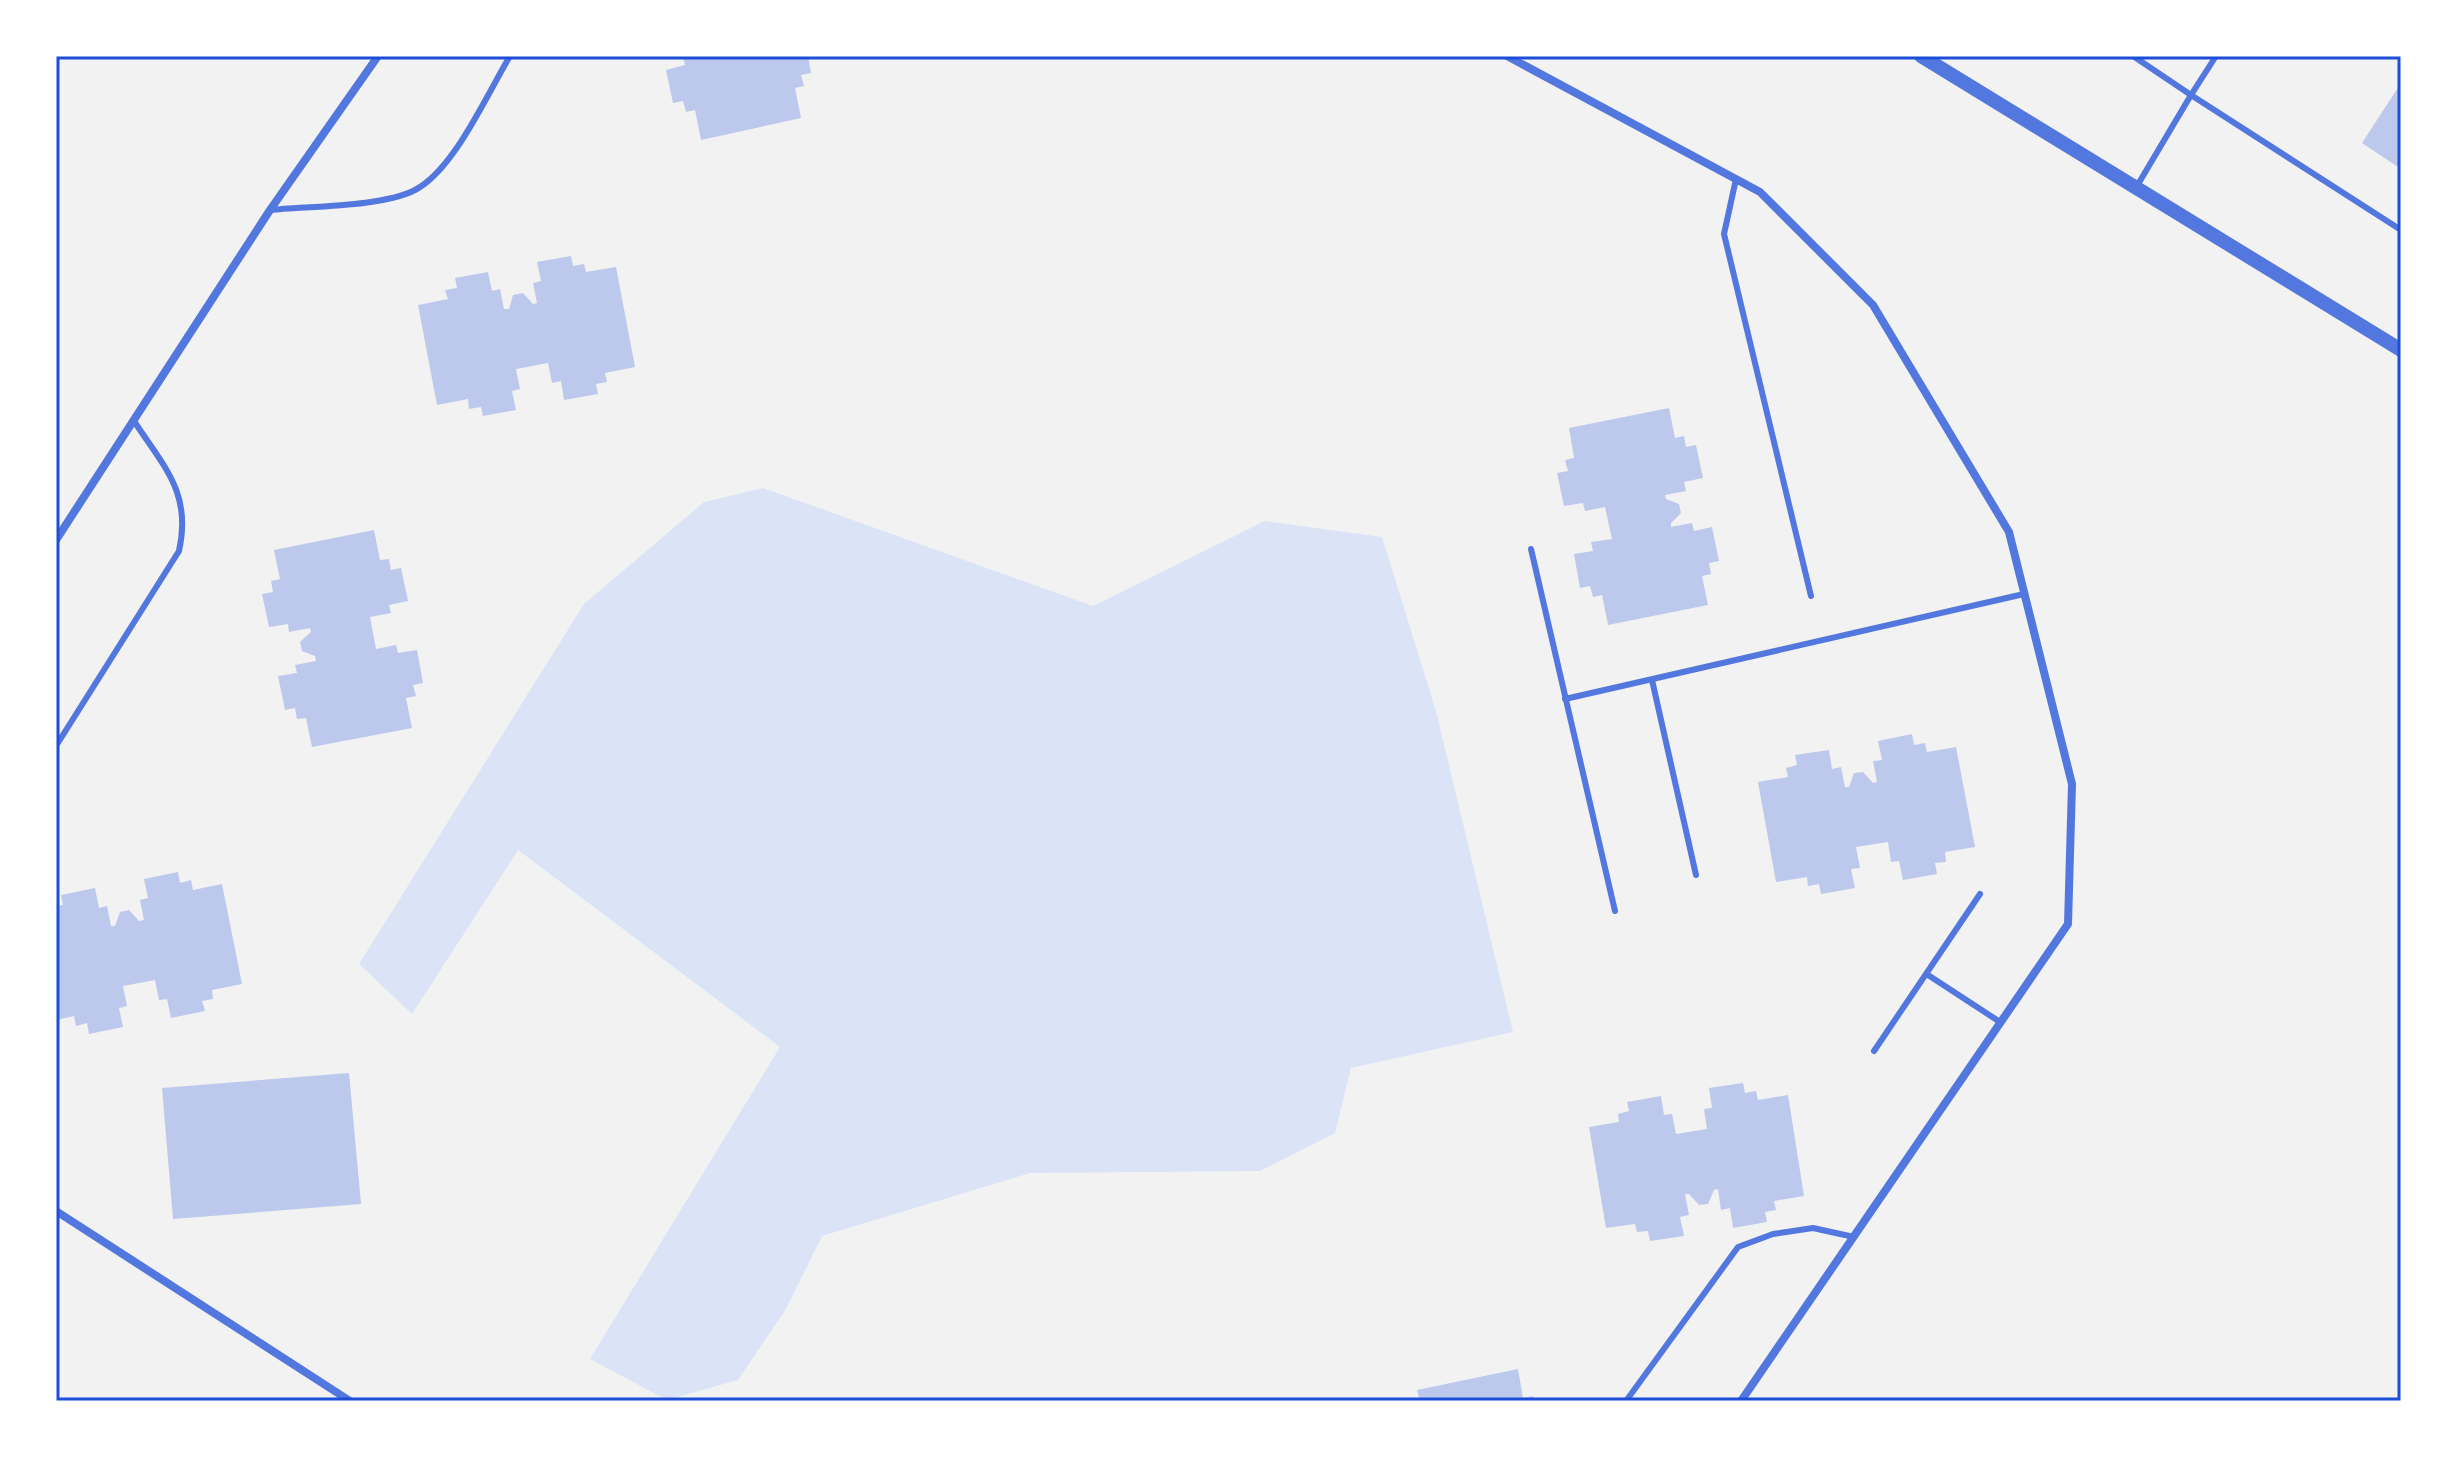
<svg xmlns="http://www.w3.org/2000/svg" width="2457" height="1457" font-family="Montserrat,sans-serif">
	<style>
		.green { fill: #dbe4f7 }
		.building { fill: #bdc9ec }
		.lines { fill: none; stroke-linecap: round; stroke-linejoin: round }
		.service { stroke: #5277de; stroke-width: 6 }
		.minor { stroke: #5277de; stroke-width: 8 }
		.tertiary { stroke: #5277de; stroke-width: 14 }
		.neatline { fill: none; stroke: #1d4ed8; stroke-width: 3 }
	</style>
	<rect width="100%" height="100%" fill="#f2f2f2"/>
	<!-- green -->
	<polygon class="green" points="763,488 1093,606 1265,521 1382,537 1436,711 1513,1032 1351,1068 1335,1133 1260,1171 1030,1173 822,1236 786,1309 738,1380 667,1400 590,1359 780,1047 518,850 412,1014 359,964 584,604 704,502"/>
	<!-- building -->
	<g class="building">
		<polygon points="689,56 808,56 811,73 801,75 804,86 795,88 801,118 701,140 695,110 686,112 683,101 673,103 666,70 685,65 683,57"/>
		<polygon points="2401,83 2401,169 2362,143"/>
		<polygon points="571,256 573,266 584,264 586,272 616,267 635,367 605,373 607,382 596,384 598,394 564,400 561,381 552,383 548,363 516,369 520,389 512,391 516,410 483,416 481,407 469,409 468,399 437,405 418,305 448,299 445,290 457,288 455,278 488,272 492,291 500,289 504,309 509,309 513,295 523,293 533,304 537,303 533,283 541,281 537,262"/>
		<polygon points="1669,408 1675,438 1684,436 1686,447 1696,445 1703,478 1684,482 1686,491 1665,495 1666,499 1679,504 1681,513 1671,523 1671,527 1692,523 1694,531 1712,527 1719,561 1709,563 1711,574 1702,576 1708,605 1608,625 1602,595 1593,597 1590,586 1580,588 1574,554 1593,551 1591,542 1612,539 1605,507 1585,511 1583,503 1564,506 1557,473 1568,471 1565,460 1574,458 1569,428"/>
		<polygon points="374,530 380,560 389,559 391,570 401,568 408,601 389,605 391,613 370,617 376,649 396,645 398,653 417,650 423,683 413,685 416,696 406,698 412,728 312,747 306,718 297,719 295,708 285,710 278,676 297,673 295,665 316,661 315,656 302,651 300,642 311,632 310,628 289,632 288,624 269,627 262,594 273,592 271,581 280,579 274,550"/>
		<polygon points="1912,734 1914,745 1925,743 1927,752 1956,747 1975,847 1945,852 1946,862 1935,863 1937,874 1903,880 1899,861 1891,862 1888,842 1856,847 1860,868 1851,869 1855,888 1821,894 1819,884 1808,886 1807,877 1776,882 1758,782 1788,777 1786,768 1797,765 1795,755 1829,750 1832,769 1841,767 1845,787 1849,787 1854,773 1863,772 1873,783 1877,782 1873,761 1882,760 1878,741"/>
		<polygon points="178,872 180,883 191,880 193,890 222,884 242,984 212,990 213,999 202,1001 205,1011 171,1018 167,999 159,1000 155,980 123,986 127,1006 119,1008 123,1027 89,1034 87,1023 76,1026 74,1016 56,1020 56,906 63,905 61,895 95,888 99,908 107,906 111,926 115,926 120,912 129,910 139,921 144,920 140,900 148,898 144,879"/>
		<polygon points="349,1073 361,1204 173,1219 162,1088"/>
		<polygon points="1743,1083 1745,1093 1756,1091 1758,1100 1788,1095 1804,1196 1774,1201 1776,1210 1765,1212 1767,1222 1733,1228 1730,1208 1721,1210 1718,1189 1714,1190 1708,1204 1699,1205 1689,1194 1685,1194 1689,1215 1680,1217 1684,1236 1650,1241 1648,1231 1637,1232 1635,1224 1606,1228 1589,1127 1619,1122 1618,1114 1629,1111 1627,1102 1661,1096 1664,1115 1672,1114 1676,1134 1707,1129 1704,1109 1712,1108 1709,1088"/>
		<polygon points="1518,1369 1523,1398 1533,1396 1534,1401 1420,1401 1417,1390"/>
	</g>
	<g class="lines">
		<!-- service -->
		<g class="service">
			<polyline points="2133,56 2191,95 2137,186"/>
			<polyline points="2216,56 2191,95 2401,230"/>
			<polyline points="1736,179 1724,234 1811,596"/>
			<path d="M270 210C308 206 383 207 415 190 454 170 487 94 510 56"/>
			<polyline points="1531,549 1615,911"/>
			<polyline points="1652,680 1696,875"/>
			<polyline points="1565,699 2024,594"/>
			<path d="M56 746 179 551C192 493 164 467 134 421"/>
			<polyline points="1928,975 2000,1022"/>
			<polyline points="1874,1051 1980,894"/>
			<polyline points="1626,1401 1738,1247 1773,1234 1813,1228 1854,1237"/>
		</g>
		<!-- minor -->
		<g class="minor">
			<polyline points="1507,56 1760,192 1873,305 2009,532 2072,784 2068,924 1741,1401"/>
			<polyline points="56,540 270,210 378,56"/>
			<polyline points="56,1211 350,1401"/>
		</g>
		<!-- tertiary -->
		<polyline class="tertiary" points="1921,56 2401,350"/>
	</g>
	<!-- border -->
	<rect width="2457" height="1457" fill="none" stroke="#ffffff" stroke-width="116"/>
	<rect x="58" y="58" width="2341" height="1341" class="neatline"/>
</svg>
